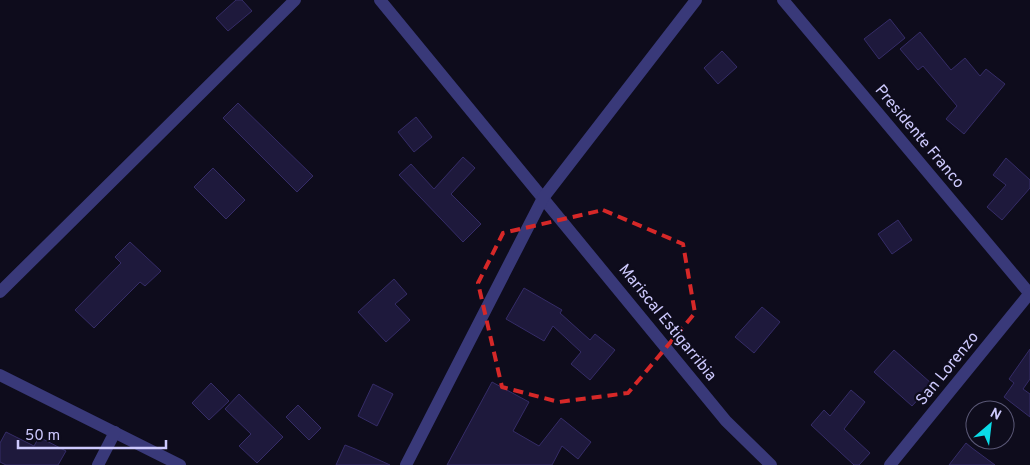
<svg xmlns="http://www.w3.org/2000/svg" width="1030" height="465" font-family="Overpass,sans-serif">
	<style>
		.building { fill: #1e193c; stroke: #352c67 }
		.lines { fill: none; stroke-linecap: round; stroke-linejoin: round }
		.minor { stroke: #393979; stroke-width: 12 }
		.tertiary { stroke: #393979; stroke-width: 12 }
		.marked { fill: none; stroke: #d62828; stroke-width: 4; stroke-dasharray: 10 6; stroke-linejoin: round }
		.labels { text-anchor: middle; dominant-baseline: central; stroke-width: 4.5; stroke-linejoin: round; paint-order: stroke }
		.street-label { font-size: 16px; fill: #cdc9fd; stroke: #0e0c1c }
	</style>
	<rect width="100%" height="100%" fill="#0e0c1c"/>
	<!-- building -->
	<g class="building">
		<polygon points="236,0 242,0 252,11 228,31 216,18"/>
		<polygon points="890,19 905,38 879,59 864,39"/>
		<polygon points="920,32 951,70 965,58 980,76 986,69 1005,84 964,134 946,119 957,106 923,66 918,70 900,49"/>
		<polygon points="722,51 737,67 718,84 704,68"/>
		<polygon points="238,103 313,176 297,192 223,118"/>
		<polygon points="416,117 432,137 414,152 398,132"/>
		<polygon points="463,157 475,168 451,194 481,224 463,242 399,175 411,164 434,189"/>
		<polygon points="1006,158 1030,180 1030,188 1002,220 987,207 1006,185 993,175"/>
		<polygon points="213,168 245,200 226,219 194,187"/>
		<polygon points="898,220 912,240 892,254 878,234"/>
		<polygon points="130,242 161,271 145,286 140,282 94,328 75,310 121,263 115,257"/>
		<polygon points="394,279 407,294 395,304 410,320 386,342 358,312"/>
		<polygon points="524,288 562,310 560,313 590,340 595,334 615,350 590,380 571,364 581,352 553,326 544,341 506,319"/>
		<polygon points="762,307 780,322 754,353 735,337"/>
		<polygon points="1030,349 1030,379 1023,389 1030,394 1030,417 1004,397 1014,383 1009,379"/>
		<polygon points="894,350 932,384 912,406 874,372"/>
		<polygon points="492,382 529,402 513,431 539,446 561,418 591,442 578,459 562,446 552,465 447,465"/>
		<polygon points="211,383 229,401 209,420 192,403"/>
		<polygon points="373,384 393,394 377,426 358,416"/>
		<polygon points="851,390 865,402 844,429 870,453 859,465 854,465 811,425 824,410 830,416"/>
		<polygon points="239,394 283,437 257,463 239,446 251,434 225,409"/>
		<polygon points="298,405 321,428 309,440 286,417"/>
		<polygon points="6,432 34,446 39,437 66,451 58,465 6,465 0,462 0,443"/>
		<polygon points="966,443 972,448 995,465 949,465"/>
		<polygon points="345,445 355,449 390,465 336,465"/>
	</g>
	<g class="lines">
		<!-- minor -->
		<g class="minor">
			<polyline points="380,0 726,421 771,465"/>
			<polyline points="783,0 1030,294"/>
			<polyline points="0,292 295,0"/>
			<polyline points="0,375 180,465"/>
			<polyline points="98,465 115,432"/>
			<polyline points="406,465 543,198 696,0"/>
		</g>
		<!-- tertiary -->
		<polyline class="tertiary" points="890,465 1030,293"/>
	</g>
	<!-- marked area -->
	<path class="marked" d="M603 210 683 244 695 313 628 393 559 402 502 387 478 283 503 233Z"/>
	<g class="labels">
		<!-- street labels -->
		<g class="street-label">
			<text transform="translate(919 137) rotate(50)">Presidente Franco</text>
			<text transform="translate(667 323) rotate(51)">Mariscal Estigarribia</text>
			<text transform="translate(948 369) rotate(-51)">San Lorenzo</text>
		</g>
	</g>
	<!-- north arrow -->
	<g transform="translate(990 425) rotate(28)"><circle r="24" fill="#0e0c1c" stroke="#5a5876"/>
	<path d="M0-4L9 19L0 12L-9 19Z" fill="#0adce8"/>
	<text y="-8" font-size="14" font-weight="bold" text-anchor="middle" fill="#cdc9fd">N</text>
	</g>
	<!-- scale -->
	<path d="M18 440v8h148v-8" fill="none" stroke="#cdc9fd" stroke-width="2.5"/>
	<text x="25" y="440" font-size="15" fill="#cdc9fd" stroke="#0e0c1c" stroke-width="4" paint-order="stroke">50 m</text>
</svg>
